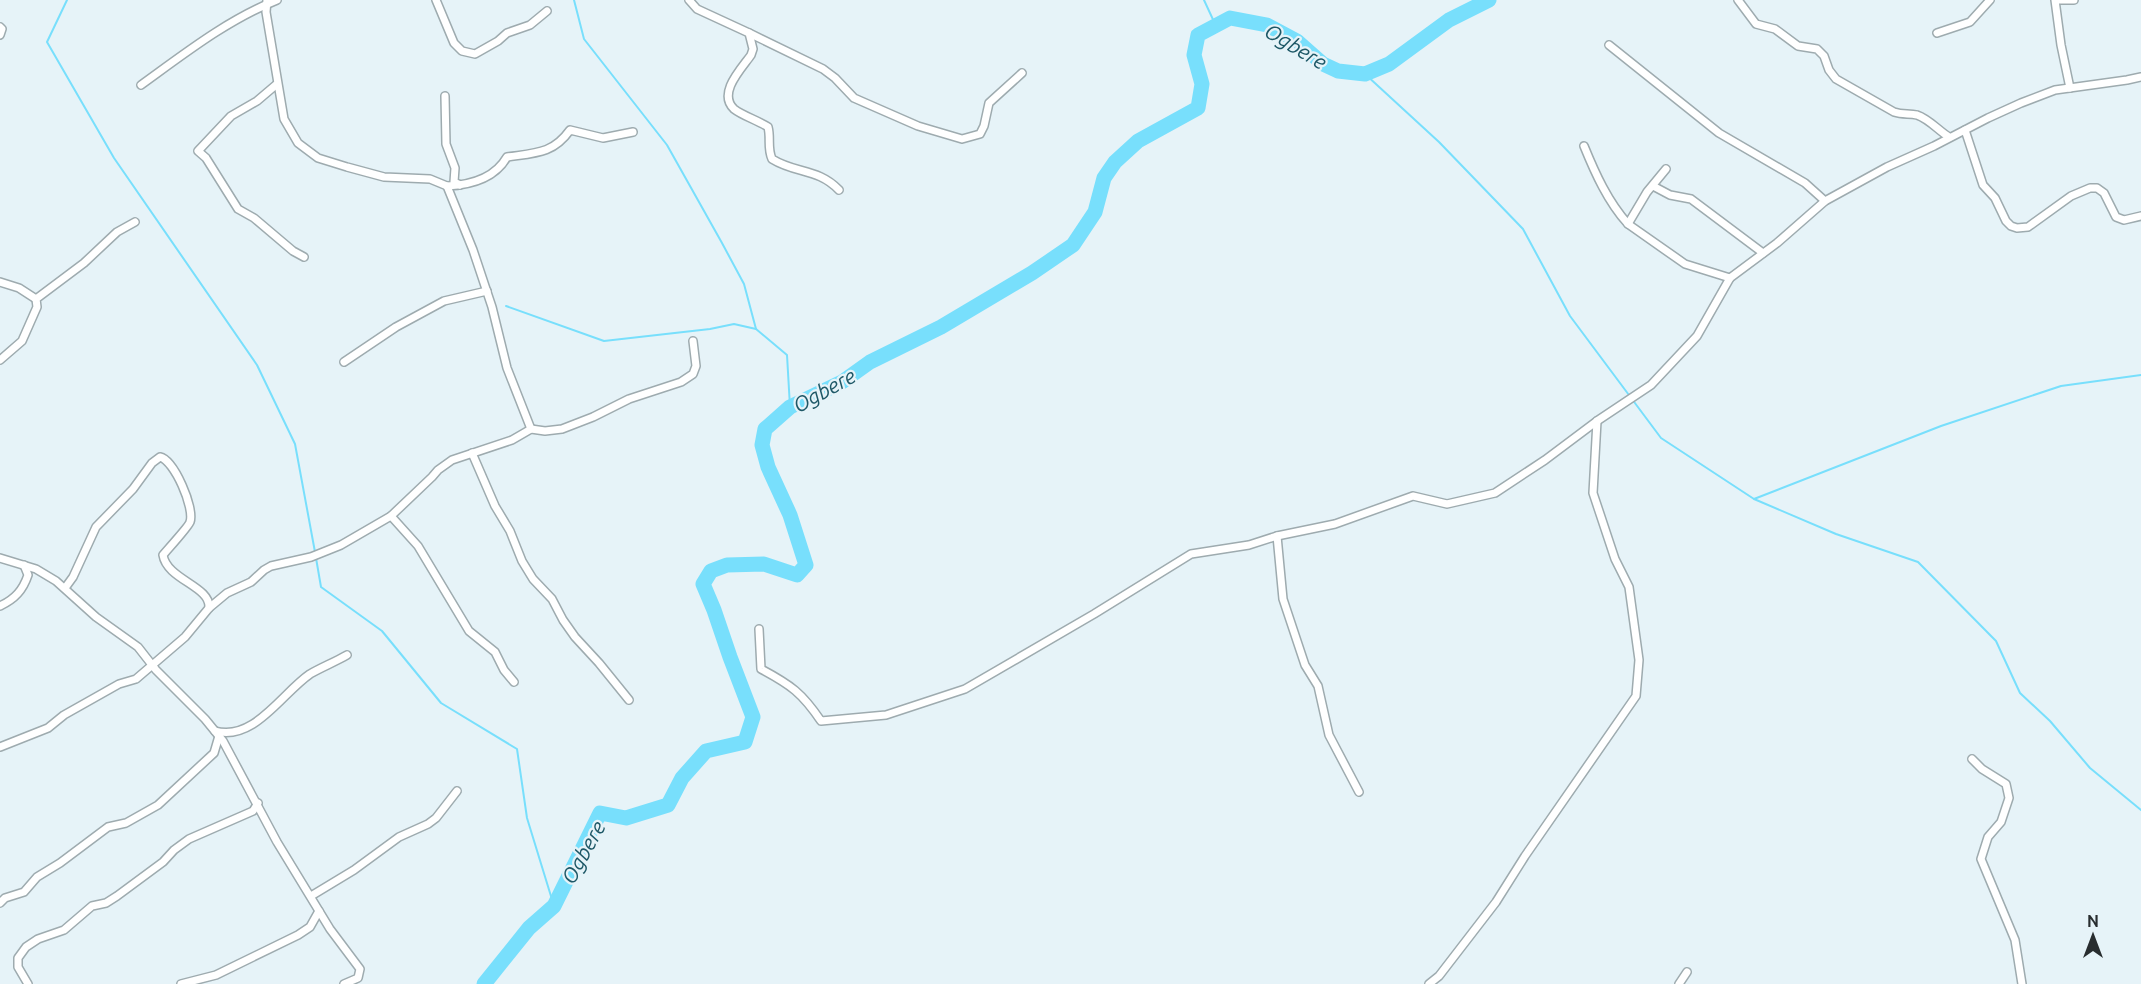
<svg xmlns="http://www.w3.org/2000/svg" width="2141" height="984" font-family="Ubuntu,sans-serif">
	<style>
		.lines { fill: none; stroke-linecap: round; stroke-linejoin: round }
		.stream { stroke: #78dffc; stroke-width: 2 }
		.river { stroke: #78dffc; stroke-width: 15 }
		.street-casing { stroke: #9eabaf; stroke-width: 10 }
		.street { stroke: #fff; stroke-width: 7 }
		.labels { text-anchor: middle; dominant-baseline: central; stroke-width: 4.5; stroke-linejoin: round; paint-order: stroke }
		.water-label { font-size: 21px; font-style: italic; fill: #1e5867; stroke: #e6f3f8 }
	</style>
	<rect width="100%" height="100%" fill="#e6f3f8"/>
	<g class="lines">
		<!-- stream -->
		<g class="stream">
			<polyline points="67,0 47,42 114,158 257,365 295,444 315,552"/>
			<polyline points="574,0 584,39 667,145 722,243 744,284 756,329 787,355 790,407"/>
			<polyline points="1204,0 1216,26"/>
			<polyline points="1365,74 1439,142 1523,229 1570,316 1661,438 1754,499 1836,534 1918,562 1996,641 2020,693 2050,721 2090,768 2141,810"/>
			<polyline points="506,306 604,341 710,329 734,324 756,329"/>
			<polyline points="1754,499 1941,426 2061,386 2141,375"/>
			<polyline points="316,558 321,587 382,631 441,703 517,749 527,818 554,906"/>
		</g>
		<!-- river -->
		<polyline class="river" points="484,984 529,928 554,906 600,813 626,818 668,805 682,778 706,751 745,742 753,717 730,657 714,610 703,584 711,571 727,565 764,564 797,575 806,565 790,515 768,467 762,445 765,429 790,407 842,382 870,362 941,327 1032,273 1073,245 1095,212 1104,178 1115,162 1138,141 1198,108 1202,84 1194,55 1198,35 1230,18 1267,25 1297,41 1323,64 1338,71 1365,74 1389,64 1449,20 1489,0"/>
		<!-- street casing -->
		<g class="street-casing">
			<g id="street">
				<polyline points="267,0 266,12 284,119 298,143 318,158 347,167 384,177 430,179 447,186 473,250 492,307 507,368 531,429"/>
				<polyline points="436,0 454,43 462,51 475,54 498,41 507,33 530,25 547,11"/>
				<path d="M689 0 697 9 749 33 753 49 751 55C742 68 717 93 734 109 743 116 757 120 768 127 771 138 767 148 772 159 796 174 818 168 839 190"/>
				<path d="M1738 0 1756 24 1775 29 1798 46 1817 49 1824 56 1829 70 1836 79 1894 112C1903 115 1909 113 1917 115 1929 119 1939 131 1949 137"/>
				<polyline points="2055,0 2061,45 2070,88"/>
				<polyline points="2057,0 2074,0"/>
				<polyline points="0,27 2,29 0,35"/>
				<polyline points="749,33 823,69 835,78 854,98 918,126 962,139 980,134 984,126 989,103 1022,73"/>
				<polyline points="1937,33 1970,22 1990,0"/>
				<polyline points="1609,45 1719,133 1805,183 1825,201"/>
				<polyline points="277,84 257,101 231,116 198,151 206,158 238,209 254,218 293,251 304,257"/>
				<path d="M141 85C184 54 227 20 277 0"/>
				<polyline points="445,96 446,144 455,168 454,182 460,185"/>
				<polyline points="1965,130 1983,185 1995,198 2006,221 2011,226 2017,228 2028,227 2071,196 2090,188 2097,188 2104,193 2116,217 2124,220 2141,216"/>
				<path d="M1584 146C1595 173 1608 202 1628 224L1685 264 1730 278"/>
				<path d="M447 186C470 185 495 178 507 157 535 153 553 154 570 130L603 138 633 132"/>
				<polyline points="1653,186 1670,195 1691,199 1763,253"/>
				<polyline points="1628,224 1647,192 1666,169"/>
				<polyline points="0,282 19,288 36,299"/>
				<polyline points="0,360 22,341 37,307 36,299 84,263 117,232 135,222"/>
				<polyline points="344,362 396,327 444,301 487,291"/>
				<polyline points="472,453 495,506 510,531 522,561 533,579 552,599 563,620 575,637 599,663 629,700"/>
				<polyline points="391,516 418,546 469,631 495,652 504,670 514,682"/>
				<polyline points="1277,536 1283,599 1305,665 1318,686 1329,735 1359,792"/>
				<polyline points="0,558 36,569 56,581 96,617 138,647 156,670 205,719 223,741 277,842 330,929 360,969 358,978 344,984"/>
				<path d="M0 606C15 599 23 590 28 575L24 565"/>
				<polyline points="209,608 227,593 251,582 264,570 271,566 311,557 341,545 391,516 432,477 438,470 452,460 512,440 531,429 545,431 562,429 593,417 629,399 681,382 693,374 696,366 693,341"/>
				<path d="M759 629 761 669C791 685 802 693 821 721L886 715 965 689 1094 614 1191 554 1249 545 1277 536 1335 524 1413 496 1447 504 1495 493 1545 460 1597 421 1651 385 1697 336 1730 278 1777 243 1825 201 1887 167 1934 146 1988 118 2021 103 2055 90 2127 80 2141 77"/>
				<path d="M215 731C254 742 282 693 310 674 322 667 335 662 347 655"/>
				<path d="M0 747 48 728 64 715 119 684 136 679 185 637 209 608C211 586 167 580 163 555 168 549 189 526 190 522 195 508 174 460 160 457L152 463 133 489 96 527 73 577 65 588"/>
				<polyline points="1972,759 1982,769 2006,784 2009,798 2001,822 1988,837 1981,859 2015,940 2022,984"/>
				<polyline points="311,896 354,870 399,837 428,824 436,818 457,791"/>
				<polyline points="0,903 5,898 24,892 37,877 60,863 108,827 126,823 158,805 214,753 219,736"/>
				<polyline points="28,984 18,967 18,958 26,947 38,939 64,930 92,906 106,903 117,896 163,862 174,850 189,839 253,811 258,803"/>
				<polyline points="181,984 216,975 298,935 310,927 319,911"/>
				<polyline points="1429,984 1439,976 1496,902 1525,856 1636,696 1639,660 1629,587 1615,559 1593,493 1597,421"/>
				<polyline points="1679,984 1687,972"/>
			</g>
		</g>
		<!-- street -->
		<use href="#street" class="street"/>
	</g>
	<g class="labels">
		<!-- water labels -->
		<g class="water-label">
			<text transform="translate(1296 46) rotate(31)">Ogbere</text>
			<text transform="translate(824 390) rotate(-29)">Ogbere</text>
			<text transform="translate(583 852) rotate(-61)">Ogbere</text>
		</g>
	</g>
	<!-- north arrow -->
	<g transform="translate(2093 936)" stroke="#e6f3f8" stroke-width="4.5" paint-order="stroke">
	<path d="M0-4.5L10 22L0 15L-10 22Z" fill="#282d2f"/>
	<text y="-9" font-size="16" font-weight="bold" text-anchor="middle" fill="#282d2f">N</text>
	</g>
</svg>
